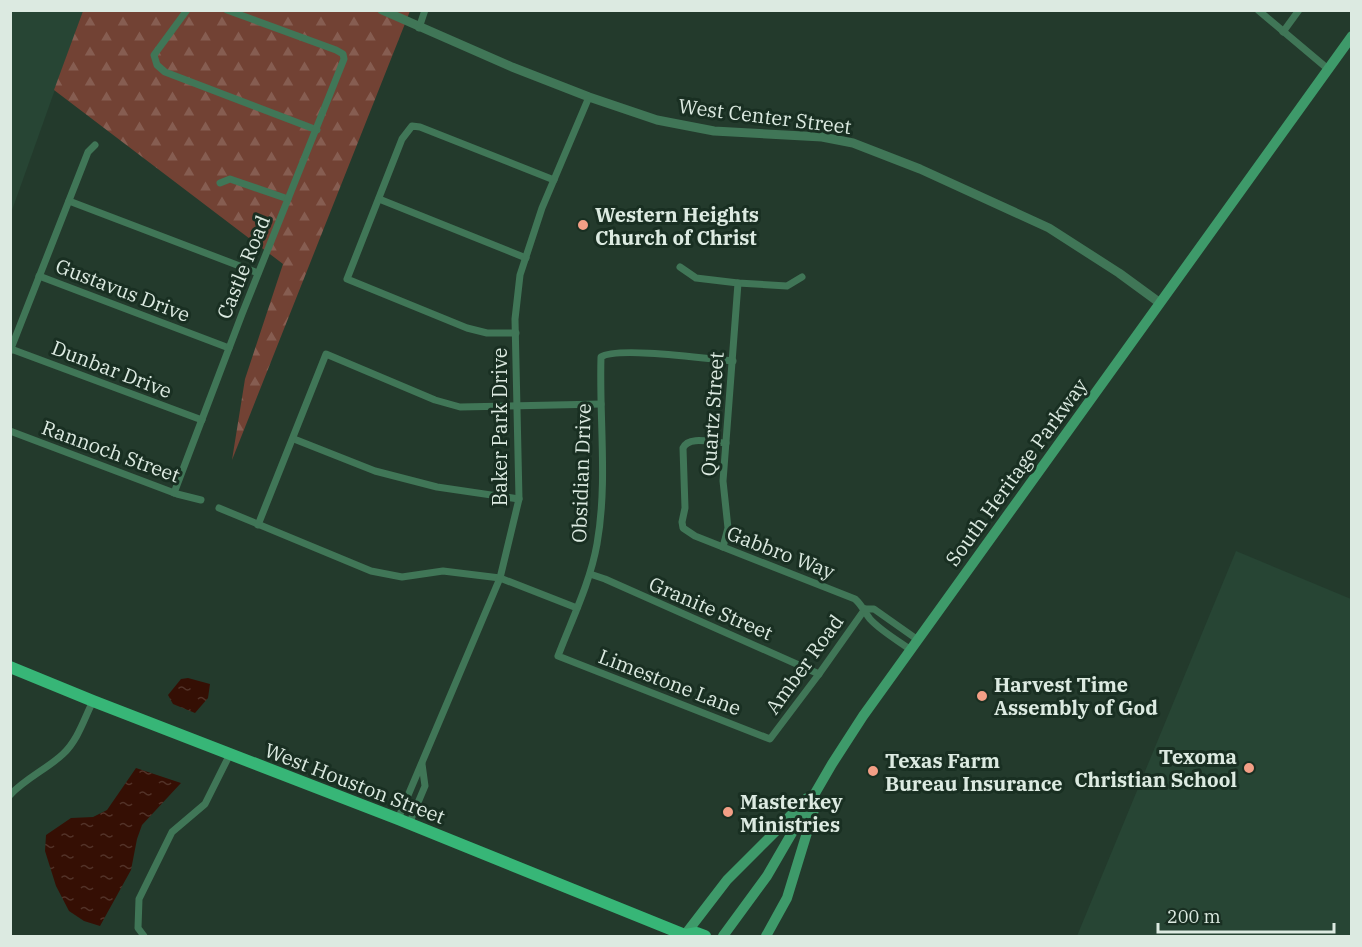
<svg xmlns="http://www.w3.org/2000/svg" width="1362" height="947" font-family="'IBM Plex Serif',serif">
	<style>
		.built { fill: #274534 }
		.forest { fill: url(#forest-firs) }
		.water { fill: url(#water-ripples) }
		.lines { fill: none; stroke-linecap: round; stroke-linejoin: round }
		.minor { stroke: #407657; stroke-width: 7 }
		.tertiary { stroke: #407657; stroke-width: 9 }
		.secondary { stroke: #3e9a6a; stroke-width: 10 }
		.primary { stroke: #37b677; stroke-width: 12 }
		.poi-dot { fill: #f39f86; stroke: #192f22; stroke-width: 2 }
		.labels { text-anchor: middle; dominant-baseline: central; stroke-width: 6; stroke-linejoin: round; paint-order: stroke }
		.street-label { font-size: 20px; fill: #dceae1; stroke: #192f22 }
		.poi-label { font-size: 20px; font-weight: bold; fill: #dceae1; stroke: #192f22; text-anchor: start }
	</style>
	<defs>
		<pattern id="forest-firs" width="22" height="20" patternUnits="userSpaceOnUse" patternTransform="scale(1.5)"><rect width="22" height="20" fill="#724234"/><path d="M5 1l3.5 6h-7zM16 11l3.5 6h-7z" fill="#865d51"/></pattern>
		<pattern id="water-ripples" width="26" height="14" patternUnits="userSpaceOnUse" patternTransform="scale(1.5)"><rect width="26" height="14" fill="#350f04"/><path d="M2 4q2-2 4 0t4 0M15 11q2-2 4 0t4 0" fill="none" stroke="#523228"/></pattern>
	</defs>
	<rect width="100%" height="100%" fill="#233a2c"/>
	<!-- built -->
	<g class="built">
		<polygon points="11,10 83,11 11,213 10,11"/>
		<polygon points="1236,551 1351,599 1351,936 1077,936"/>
	</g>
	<!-- forest -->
	<polygon class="forest" points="83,11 410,11 232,460 245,379 283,264 54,90"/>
	<!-- water -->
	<g class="water">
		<polygon points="188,678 210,684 208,698 195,713 173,704 168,695 181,679"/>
		<polygon points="136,768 181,783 142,825 137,839 131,870 100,926 84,921 69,911 56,886 45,851 46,835 71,818 93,817 107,810"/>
	</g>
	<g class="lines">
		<!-- minor -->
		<g class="minor">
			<polyline points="187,10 154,55 157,65 165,72 317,130"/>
			<polyline points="1258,10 1328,69"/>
			<polyline points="419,28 425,10"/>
			<polyline points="1283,32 1299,10"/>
			<polyline points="220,183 230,179 288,199"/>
			<polyline points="379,199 526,258"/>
			<polyline points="69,201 258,273"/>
			<polyline points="680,267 696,278 738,283 787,286 802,277"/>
			<polyline points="39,276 229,348"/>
			<polyline points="516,333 487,333 467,328 347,279 402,139 412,126 420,127 554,180"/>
			<polyline points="11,349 202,420"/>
			<polyline points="10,351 88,152 95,145"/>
			<path d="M733 361C709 359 617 346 601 357 599 418 608 482 597 544 590 583 572 619 558 656L770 739 819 674 865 609"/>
			<polyline points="10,431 177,494 201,500"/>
			<polyline points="294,439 375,471 437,487 519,499"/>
			<path d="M726 443C713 443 689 435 683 448L685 508 682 522 683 528 695 536 855 599C862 605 865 613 870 619 881 631 897 640 911 650"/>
			<polyline points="174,493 242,314 344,59 343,54 336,50 227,10"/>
			<polyline points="219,508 371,571 402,577 443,571 500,578 577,608"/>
			<polyline points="258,525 326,354 435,400 460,407 601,404"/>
			<polyline points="723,547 728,528 723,481 738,283"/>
			<polyline points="590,574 605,579 819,674"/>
			<polyline points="865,609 874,609 918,640"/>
			<path d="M10 795C26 778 47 769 63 754 78 740 84 719 93 701"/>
			<polyline points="398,819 500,578 519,499 515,319 520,275 542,208 589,97"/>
			<polyline points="409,824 425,786 422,764"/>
			<polyline points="144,936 138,928 139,899 172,832 205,804 230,754"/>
		</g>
		<!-- tertiary -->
		<polyline class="tertiary" points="382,10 512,67 589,97 657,120 714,131 822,137 853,143 920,169 1049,228 1119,273 1160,303"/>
		<!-- secondary -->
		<g class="secondary">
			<polyline points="684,936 727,880 777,830 807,798"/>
			<polyline points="723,936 767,876 832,764 863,716 1352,36"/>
			<polyline points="766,936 787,898 817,800"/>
		</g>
		<!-- primary -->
		<polyline class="primary" points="10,667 93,701 398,819 685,935 697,933 705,936"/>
	</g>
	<!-- markers -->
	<g class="poi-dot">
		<circle cx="583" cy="225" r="6"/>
		<circle cx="982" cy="696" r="6"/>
		<circle cx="1249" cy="768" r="6"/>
		<circle cx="873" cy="771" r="6"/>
		<circle cx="728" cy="812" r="6"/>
	</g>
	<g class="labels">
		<!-- street labels -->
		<g class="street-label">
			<text transform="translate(765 116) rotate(7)">West Center Street</text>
			<text transform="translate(243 267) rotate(-68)">Castle Road</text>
			<text transform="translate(123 290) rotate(21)">Gustavus Drive</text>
			<text transform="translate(112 369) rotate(21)">Dunbar Drive</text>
			<text transform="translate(712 414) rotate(-86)">Quartz Street</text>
			<text transform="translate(499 427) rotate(-90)">Baker Park Drive</text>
			<text transform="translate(111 451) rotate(20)">Rannoch Street</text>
			<text transform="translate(1016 472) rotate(-54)">South Heritage Parkway</text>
			<text transform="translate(581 473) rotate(-88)">Obsidian Drive</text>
			<text transform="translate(781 552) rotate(21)">Gabbro Way</text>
			<text transform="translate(711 608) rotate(23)">Granite Street</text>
			<text transform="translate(804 664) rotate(-54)">Amber Road</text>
			<text transform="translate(670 682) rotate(21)">Limestone Lane</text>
			<text transform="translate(355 783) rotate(21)">West Houston Street</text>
		</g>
		<!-- poi labels -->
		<g class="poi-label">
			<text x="595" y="214">Western Heights<tspan x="595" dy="23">Church of Christ</tspan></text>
			<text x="994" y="684">Harvest Time<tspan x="994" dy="23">Assembly of God</tspan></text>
			<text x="1237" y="756" text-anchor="end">Texoma<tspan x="1237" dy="23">Christian School</tspan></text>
			<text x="885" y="760">Texas Farm<tspan x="885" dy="23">Bureau Insurance</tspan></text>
			<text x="740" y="801">Masterkey<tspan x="740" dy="23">Ministries</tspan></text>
		</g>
	</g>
	<!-- border -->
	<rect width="1362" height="947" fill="none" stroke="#dceae1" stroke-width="24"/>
	<!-- scale -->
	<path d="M1158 923v9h176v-9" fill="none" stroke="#dceae1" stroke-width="3"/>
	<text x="1167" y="923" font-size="18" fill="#dceae1" stroke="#192f22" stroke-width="4.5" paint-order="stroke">200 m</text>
</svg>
